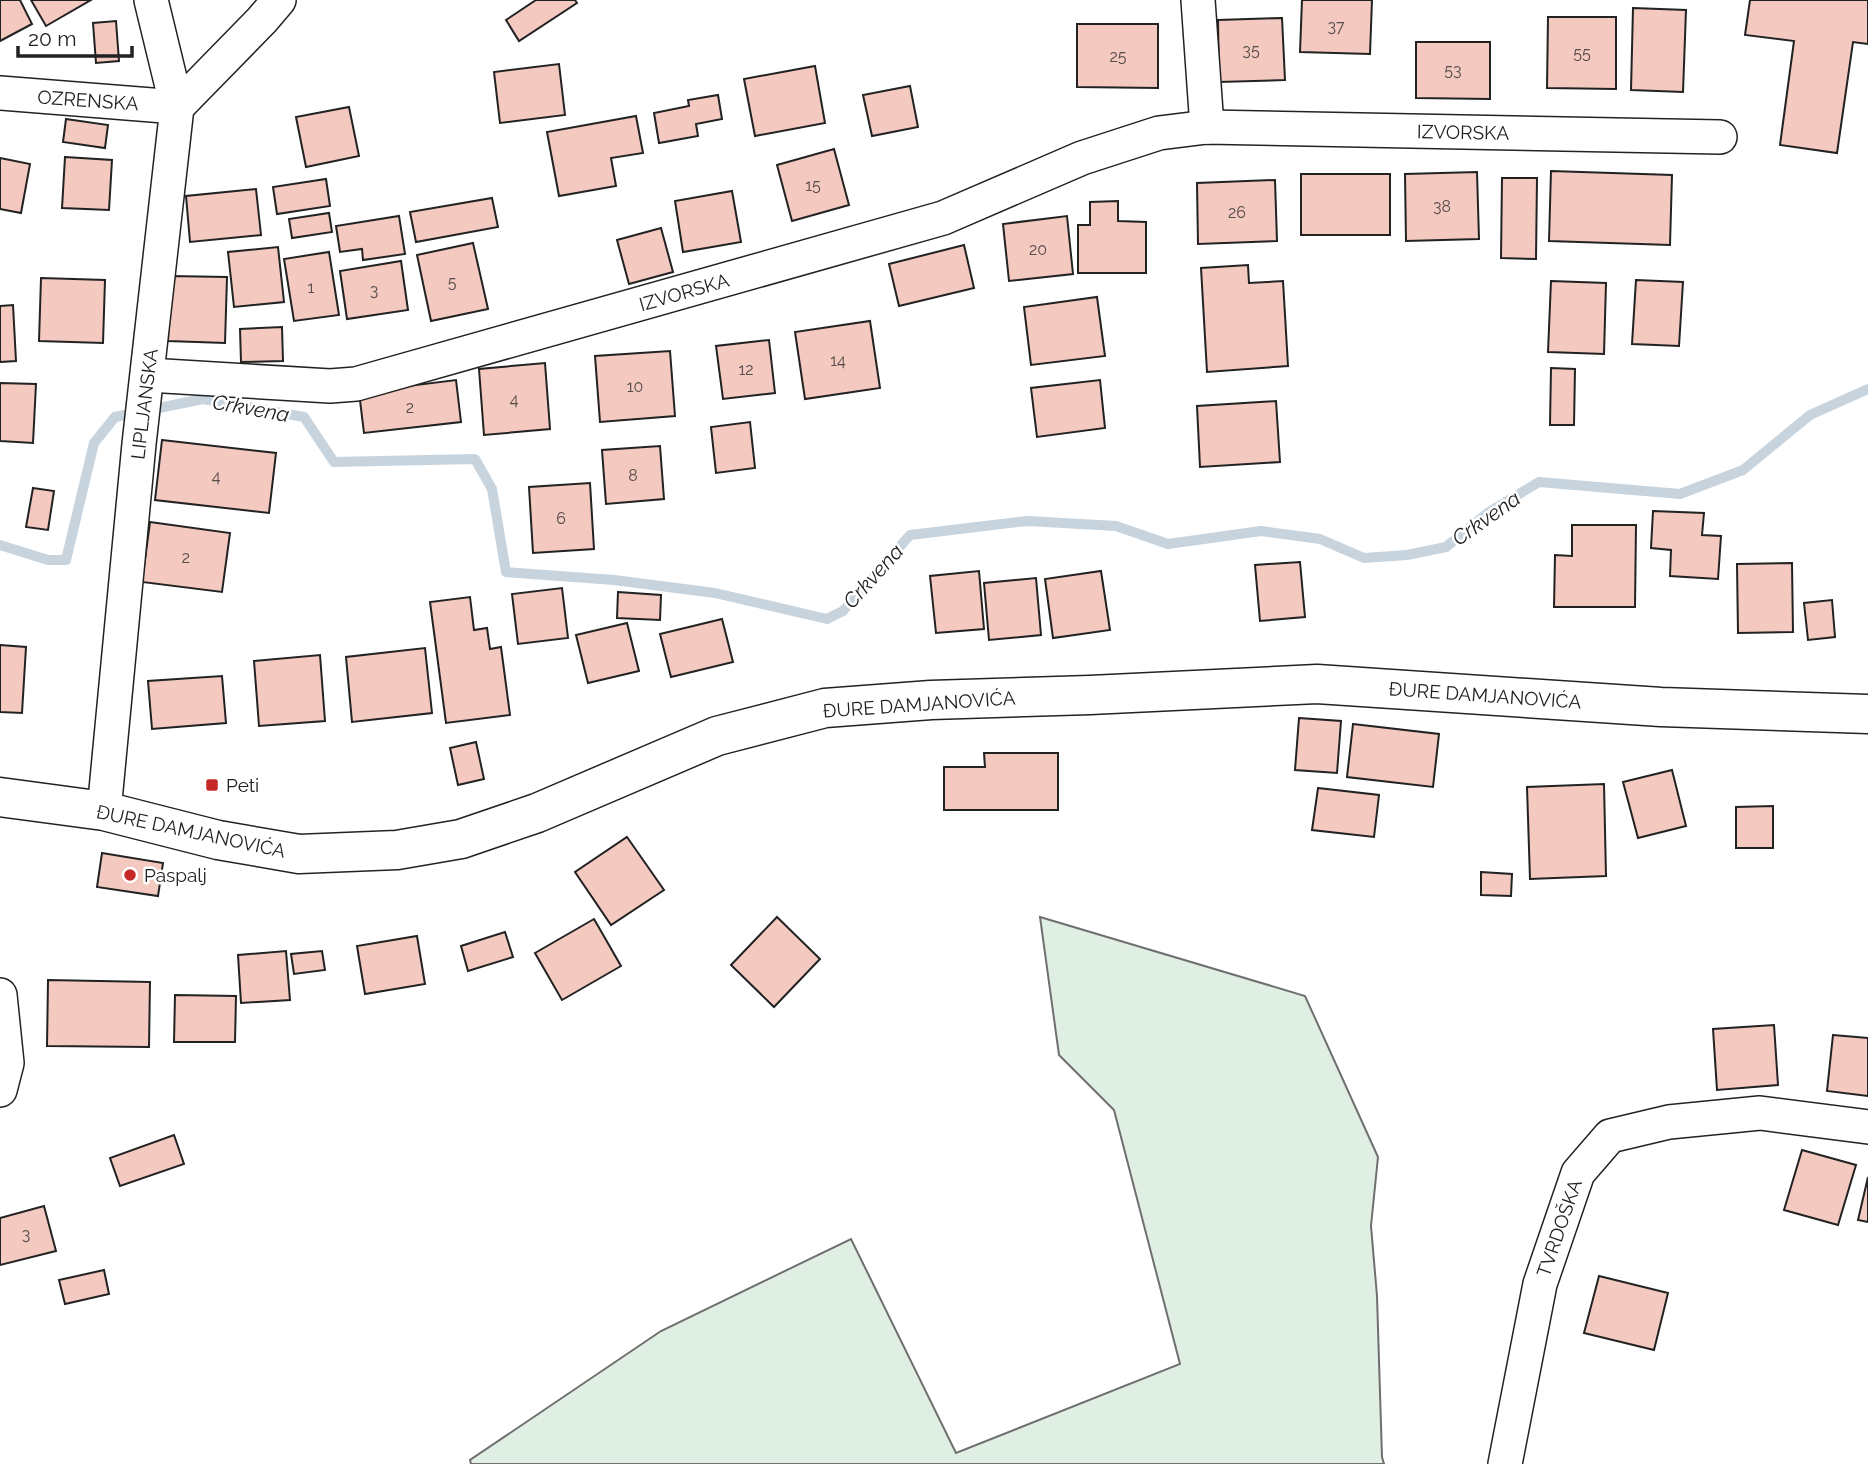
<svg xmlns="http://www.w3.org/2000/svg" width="1868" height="1464" font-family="Raleway,sans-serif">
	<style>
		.green { fill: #e0efe3; stroke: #6f6f6f; stroke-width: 2 }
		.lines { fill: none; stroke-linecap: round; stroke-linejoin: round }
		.stream { stroke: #c7d3dd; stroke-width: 10 }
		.building { fill: #f3c9c0; stroke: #222; stroke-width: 2 }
		.street-casing { stroke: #222; stroke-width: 36 }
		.primary-casing { stroke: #222; stroke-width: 41 }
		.street { stroke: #fff; stroke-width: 33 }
		.primary { stroke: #fff; stroke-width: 38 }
		.poi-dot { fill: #c62828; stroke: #fff; stroke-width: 2.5 }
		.labels { text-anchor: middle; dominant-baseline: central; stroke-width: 5; stroke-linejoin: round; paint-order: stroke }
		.number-label { font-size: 16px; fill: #564c4a }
		.street-label { font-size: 19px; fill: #222; stroke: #fff }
		.poi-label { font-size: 19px; fill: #222; stroke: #fff; text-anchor: start }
		.water-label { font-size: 21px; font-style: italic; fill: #222; stroke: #fff }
	</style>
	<rect width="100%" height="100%" fill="#fff"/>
	<!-- green -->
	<polygon class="green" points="1040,917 1305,996 1378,1157 1371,1226 1377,1296 1382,1457 1384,1464 471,1464 470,1460 661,1331 851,1239 956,1453 1180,1364 1114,1110 1059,1055"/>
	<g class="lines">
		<!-- stream -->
		<polyline class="stream" points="0,545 48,560 66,560 94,443 115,417 203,399 304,417 334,462 475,459 492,489 506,572 614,580 715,593 827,619 843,611 910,535 1027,521 1116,526 1168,544 1261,531 1320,539 1364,558 1407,555 1446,547 1489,512 1539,482 1680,494 1743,470 1810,415 1868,389"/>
	</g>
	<!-- building -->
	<g class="building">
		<polygon points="0,0 20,0 32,24 0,41"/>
		<polygon points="31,0 91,0 46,26"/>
		<polygon points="536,0 575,0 577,3 519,41 506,20"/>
		<polygon points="1302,0 1372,0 1370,54 1300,52"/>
		<polygon points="1750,0 1868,0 1868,44 1853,42 1837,153 1780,145 1794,41 1745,35"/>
		<polygon points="1633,8 1686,10 1683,92 1631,90"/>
		<polygon points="1548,17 1616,17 1616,89 1547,88"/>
		<polygon points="1282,18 1285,80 1219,82 1218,20"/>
		<polygon points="116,21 119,61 96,63 93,23"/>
		<polygon points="1077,24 1158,24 1158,88 1077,87"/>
		<polygon points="1416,42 1490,42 1490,99 1416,98"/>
		<polygon points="559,64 565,115 500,123 494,72"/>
		<polygon points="815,66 825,123 755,136 744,79"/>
		<polygon points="910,86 918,127 872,136 863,95"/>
		<polygon points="718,95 722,119 696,124 698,136 659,143 654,113 689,106 688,100"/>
		<polygon points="349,107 359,156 306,167 296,117"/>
		<polygon points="636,116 643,153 611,158 616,186 559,196 547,132"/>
		<polygon points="66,119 108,125 105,148 63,142"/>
		<polygon points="834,149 849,205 792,221 777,165"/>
		<polygon points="65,157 112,160 109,210 62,208"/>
		<polygon points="0,158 30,164 21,213 0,209"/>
		<polygon points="1551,171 1672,175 1670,245 1549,241"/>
		<polygon points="1477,172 1479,239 1406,241 1405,174"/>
		<rect x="1301" y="174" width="89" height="61"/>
		<polygon points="1502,178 1537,178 1536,259 1501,258"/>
		<polygon points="326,179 330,206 277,214 273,187"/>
		<polygon points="1275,180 1277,241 1198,244 1197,183"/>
		<polygon points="256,189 261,235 190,242 186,196"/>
		<polygon points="732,191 741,242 683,252 675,201"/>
		<polygon points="492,198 498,227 416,242 410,212"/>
		<polygon points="1118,201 1118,221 1146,222 1146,273 1078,273 1078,225 1090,225 1090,202"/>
		<polygon points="329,213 332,232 292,238 289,219"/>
		<polygon points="399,216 405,254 363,260 362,249 340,252 336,226"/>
		<polygon points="1067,216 1073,274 1009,281 1003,224"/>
		<polygon points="661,228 673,272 629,284 617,240"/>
		<polygon points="473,243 488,309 431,321 417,255"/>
		<polygon points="964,245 974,288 899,306 889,264"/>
		<polygon points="278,247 284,302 234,307 228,252"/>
		<polygon points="329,252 339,315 294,321 284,259"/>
		<polygon points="401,261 408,310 347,319 340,271"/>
		<polygon points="1248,265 1249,283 1283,281 1288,366 1207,372 1201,268"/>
		<polygon points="170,276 227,277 225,343 168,341"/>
		<polygon points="41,278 105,280 103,343 39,341"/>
		<polygon points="1636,280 1683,282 1679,346 1632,344"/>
		<polygon points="1551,281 1606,283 1604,354 1548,352"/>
		<polygon points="1097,297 1105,356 1031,365 1024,307"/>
		<polygon points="13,305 16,361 0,362 0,306"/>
		<polygon points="870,321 880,388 805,399 795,332"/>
		<polygon points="282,327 283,361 241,362 240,329"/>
		<polygon points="769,340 775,393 723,399 716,346"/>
		<polygon points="670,351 675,416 600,422 595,356"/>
		<polygon points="545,363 550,429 484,435 479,369"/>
		<polygon points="1551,368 1575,369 1574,425 1550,425"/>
		<polygon points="456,380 461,422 364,433 359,392"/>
		<polygon points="1100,380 1105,428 1037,437 1031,388"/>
		<polygon points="0,383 36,384 33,443 0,441"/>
		<polygon points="1276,401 1280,462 1200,467 1197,406"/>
		<polygon points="750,422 755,468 716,473 711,427"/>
		<polygon points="162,440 276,453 269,513 155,500"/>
		<polygon points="660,446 664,499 606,504 602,450"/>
		<polygon points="590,483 594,549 533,553 529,487"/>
		<polygon points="33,488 54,491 48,530 26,527"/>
		<polygon points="1653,511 1704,513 1702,535 1721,536 1718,579 1670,576 1671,550 1651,548"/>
		<polygon points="150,522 230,533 222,592 142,582"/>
		<polygon points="1572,525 1636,525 1635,607 1554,607 1555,555 1572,556"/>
		<polygon points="1300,562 1305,617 1260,621 1255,565"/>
		<polygon points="1792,563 1793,632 1738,633 1737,564"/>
		<polygon points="979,571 984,629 936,633 930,576"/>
		<polygon points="1101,571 1110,630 1053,638 1045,579"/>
		<polygon points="1036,578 1041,635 989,640 984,583"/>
		<polygon points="562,588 568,638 518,644 512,594"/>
		<polygon points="618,592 661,595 660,620 617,618"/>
		<polygon points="470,597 474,630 487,628 490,649 501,647 510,715 446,723 430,602"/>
		<polygon points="1832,600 1835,637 1808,640 1804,603"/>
		<polygon points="722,619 733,662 671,677 660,634"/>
		<polygon points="627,623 639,671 588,683 576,635"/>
		<polygon points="0,645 26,647 22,713 0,712"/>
		<polygon points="425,648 432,713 352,722 346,657"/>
		<polygon points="320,655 325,721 259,726 254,661"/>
		<polygon points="222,676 226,723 152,729 148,681"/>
		<polygon points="1299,718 1341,721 1337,773 1295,770"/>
		<polygon points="1353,724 1439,734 1433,787 1347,777"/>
		<polygon points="476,742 484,779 458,785 450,748"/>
		<polygon points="984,753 1058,753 1058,810 944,810 944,767 985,767"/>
		<polygon points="1672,770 1686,826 1638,838 1623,782"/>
		<polygon points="1604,784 1606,876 1530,879 1527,787"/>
		<polygon points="1318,788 1379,795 1374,837 1312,830"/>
		<polygon points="1773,806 1773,848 1736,848 1736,807"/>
		<polygon points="627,837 664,890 611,925 575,872"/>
		<polygon points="102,853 163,863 158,896 97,887"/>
		<polygon points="1481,872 1512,874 1511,896 1481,895"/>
		<polygon points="777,917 820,959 774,1007 731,965"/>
		<polygon points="594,919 621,966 562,1000 535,953"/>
		<polygon points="505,932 513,957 468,971 461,946"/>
		<polygon points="417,936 425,984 365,994 357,946"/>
		<polygon points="286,951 290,1000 241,1003 238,955"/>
		<polygon points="322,951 325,970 294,974 291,954"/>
		<polygon points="48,980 150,982 149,1047 47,1046"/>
		<polygon points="175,995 236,996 235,1042 174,1042"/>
		<polygon points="1774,1025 1778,1085 1717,1090 1713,1029"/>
		<polygon points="1833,1035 1868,1038 1868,1096 1827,1091"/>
		<polygon points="174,1135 184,1164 120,1186 110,1158"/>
		<polygon points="1802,1150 1856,1165 1838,1225 1784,1210"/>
		<polygon points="1868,1177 1868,1222 1858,1220"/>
		<polygon points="44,1206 56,1251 0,1265 0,1218"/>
		<polygon points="104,1270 109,1294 65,1304 59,1280"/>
		<polygon points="1599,1276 1668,1293 1654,1350 1584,1333"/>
	</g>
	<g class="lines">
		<!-- street casing -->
		<g class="street-casing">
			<g id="street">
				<polyline points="1198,0 1207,127"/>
				<polyline points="0,93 177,107"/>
				<polyline points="177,107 262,20 279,0"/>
				<polyline points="148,375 330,386 356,384 943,218 1082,158 1159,133 1207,127 1720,137"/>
				<polyline points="104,811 139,444 177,107 151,0"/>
				<polyline points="0,995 7,1063 0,1090"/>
				<polyline points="1505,1464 1540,1284 1578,1173 1610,1136 1669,1122 1760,1113 1868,1127"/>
			</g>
		</g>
		<!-- primary casing -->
		<g class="primary-casing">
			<polyline id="primary" points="0,797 104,811 218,840 299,854 397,850 461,839 537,813 717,736 825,708 931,700 1090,695 1317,684 1661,707 1868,714"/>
		</g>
		<!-- street -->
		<use href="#street" class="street"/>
		<!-- primary -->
		<use href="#primary" class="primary"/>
	</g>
	<!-- markers -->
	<g class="poi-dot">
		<rect x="205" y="778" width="14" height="14" rx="3.5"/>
		<circle cx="130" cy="875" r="7"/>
	</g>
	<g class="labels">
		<!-- number labels -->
		<g class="number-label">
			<text x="1336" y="26">37</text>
			<text x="1251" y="50">35</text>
			<text x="1582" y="53">55</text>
			<text x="1118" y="56">25</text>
			<text x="1453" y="70">53</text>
			<text x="813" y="185">15</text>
			<text x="1442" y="206">38</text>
			<text x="1237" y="212">26</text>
			<text x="1038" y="249">20</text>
			<text x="452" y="282">5</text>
			<text x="311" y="287">1</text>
			<text x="374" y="290">3</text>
			<text x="838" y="360">14</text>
			<text x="746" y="369">12</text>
			<text x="635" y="386">10</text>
			<text x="514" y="399">4</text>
			<text x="410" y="407">2</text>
			<text x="633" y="475">8</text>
			<text x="216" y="476">4</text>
			<text x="561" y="518">6</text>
			<text x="186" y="557">2</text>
			<text x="26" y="1234">3</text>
		</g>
		<!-- street labels -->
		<g class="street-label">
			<text transform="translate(88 100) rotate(4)">OZRENSKA</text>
			<text transform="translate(1463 132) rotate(1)">IZVORSKA</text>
			<text transform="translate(684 292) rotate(-16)">IZVORSKA</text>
			<text transform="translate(144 404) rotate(-83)">LIPLJANSKA</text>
			<text transform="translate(1485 695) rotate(4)">ĐURE DAMJANOVIĆA</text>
			<text transform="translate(919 704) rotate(-4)">ĐURE DAMJANOVIĆA</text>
			<text transform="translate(191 831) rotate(12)">ĐURE DAMJANOVIĆA</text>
			<text transform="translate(1559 1228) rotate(-71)">TVRDOŠKA</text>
		</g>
		<!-- poi labels -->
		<g class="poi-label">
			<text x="226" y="785">Peti</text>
			<text x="144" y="875">Paspalj</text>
		</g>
		<!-- water labels -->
		<g class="water-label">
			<text transform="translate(251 408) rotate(10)">Crkvena</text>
			<text transform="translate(1486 518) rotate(-35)">Crkvena</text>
			<text transform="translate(873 576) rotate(-48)">Crkvena</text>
		</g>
	</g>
	<!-- scale -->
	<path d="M18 46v10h114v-10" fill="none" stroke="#222222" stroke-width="3.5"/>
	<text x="28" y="46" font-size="21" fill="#222222" stroke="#ffffff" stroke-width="5" paint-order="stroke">20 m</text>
</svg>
